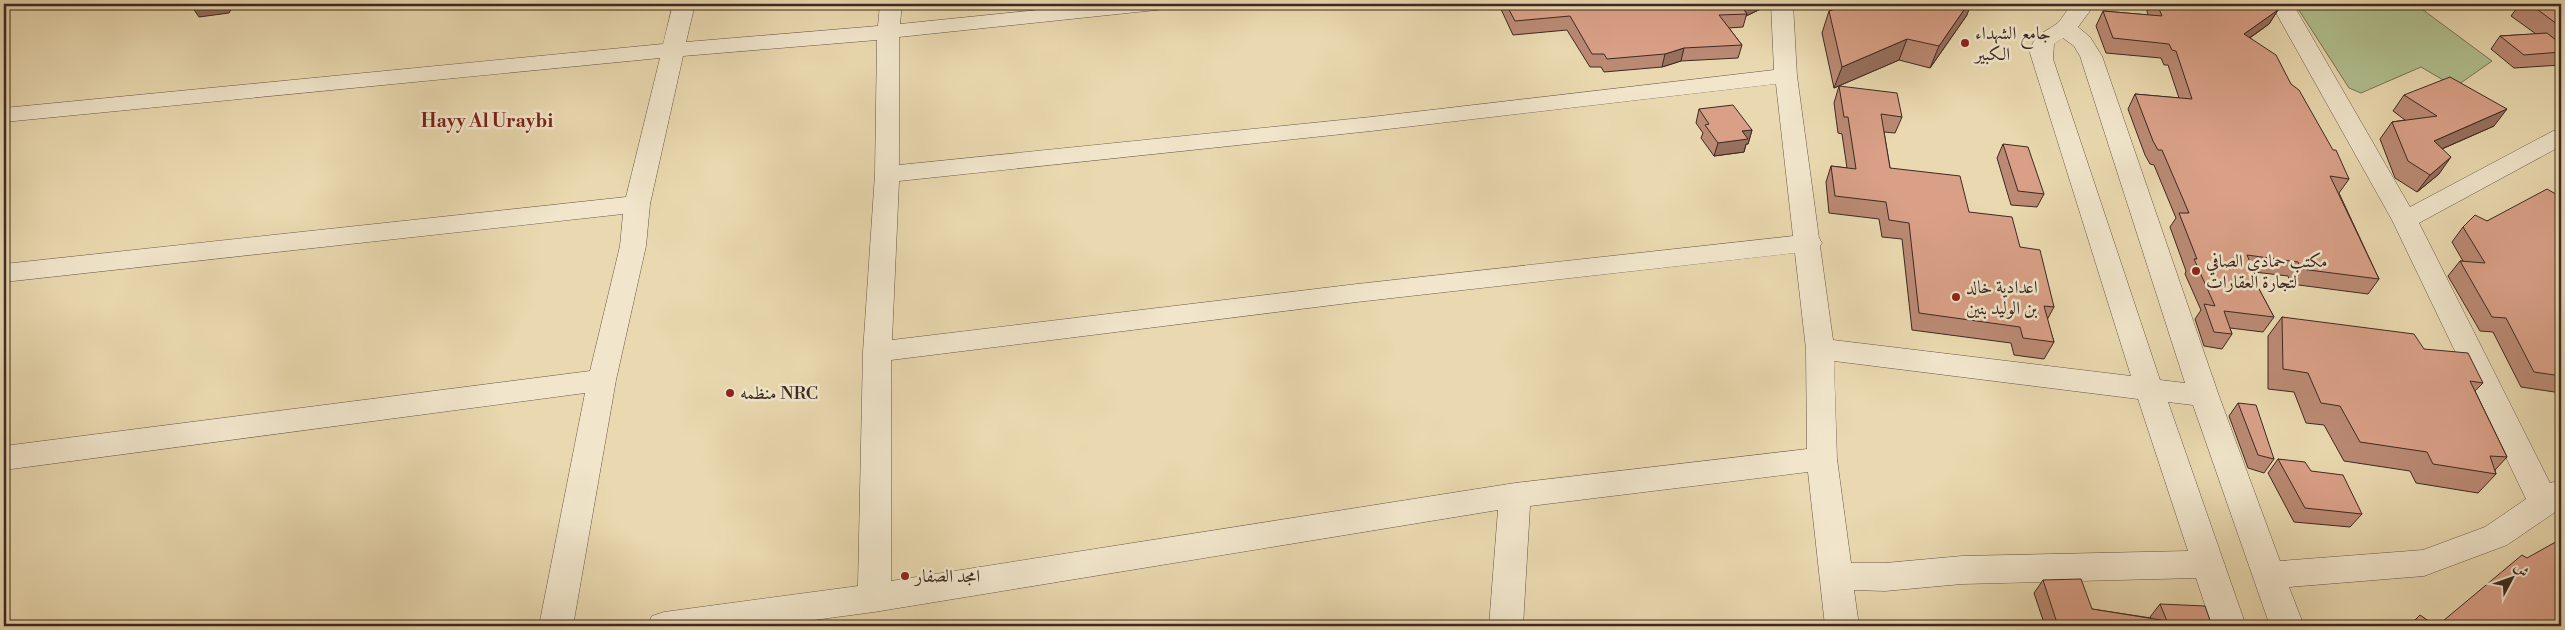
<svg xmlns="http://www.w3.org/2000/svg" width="2565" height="630" font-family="'Libre Bodoni',Amiri,serif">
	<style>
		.green { fill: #b1c08f; stroke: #777458 }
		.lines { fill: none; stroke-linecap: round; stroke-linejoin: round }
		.minor-casing { stroke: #685545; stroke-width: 1 }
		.minor { fill: #f1e6cc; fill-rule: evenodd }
		.wall { fill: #bb8a74; stroke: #3d2921 }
		.shaded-wall { fill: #98705e; stroke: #3d2921 }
		.building { fill: #d9a087; stroke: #3d2921 }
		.poi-dot { fill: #8f2418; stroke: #f1e6cc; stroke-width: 2 }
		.labels { text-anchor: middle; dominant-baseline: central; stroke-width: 5; stroke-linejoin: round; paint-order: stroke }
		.poi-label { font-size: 18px; fill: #3d2921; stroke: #f1e6cc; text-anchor: start }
		.neighbourhood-label { font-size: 19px; font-weight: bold; fill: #7a1f14; stroke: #f1e6cc }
	</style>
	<rect width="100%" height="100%" fill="#ead9b0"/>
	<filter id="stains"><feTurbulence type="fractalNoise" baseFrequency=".004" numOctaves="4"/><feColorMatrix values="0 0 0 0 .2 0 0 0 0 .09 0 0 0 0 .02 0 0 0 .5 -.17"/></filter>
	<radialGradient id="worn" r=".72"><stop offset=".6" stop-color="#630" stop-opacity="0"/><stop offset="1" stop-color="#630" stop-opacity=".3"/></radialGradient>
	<!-- green -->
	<polygon class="green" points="2295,4 2415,4 2492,61 2455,87 2421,67 2361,93 2349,88"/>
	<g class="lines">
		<!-- minor casing -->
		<g class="minor-casing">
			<path id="minor" d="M673 4H695L686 42 878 26 880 4H902L900 24 1096 4H1167L1164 9 1156 10 899 37V165L1371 117 1774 70 1771 4H1793L1797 76 1819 238 1822 243 1820 246 1833 340 2131 376 2030 53C2032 36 2043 33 2055 25 2061 22 2067 9 2072 4H2095L2078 27 2090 37 2102 56 2219 396 2280 561 2423 550 2485 527 2526 499 2392 220 2271 4H2293L2410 207 2553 131 2561 129V146L2419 223 2550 483 2561 480V508L2507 545 2424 576 2289 587 2304 626H2270L2193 405 2168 402 2246 626H2212L2196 578 1962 584 1885 591 1854 590 1859 626H1825L1808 472 1530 506 1523 626H1489L1498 510 874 612 769 626H647L652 616 664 612 858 586 863 352 875 174 877 40 683 56 650 204 646 246 616 380 573 626H539L585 393 4 470V446L590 371 620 246 623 214 4 282V264L626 197 660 58 4 122V108L663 44ZM2063 38 2074 46 2080 56 2185 383 2160 380 2053 59 2054 44ZM1776 84 1793 236 1357 284 892 340 899 181 1371 131ZM1795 253 1806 349 1807 449 1515 483 891 581V360L1357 302ZM1834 361 2138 399 2188 551 1962 556 1885 563H1851L1837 459Z"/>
		</g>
		<!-- minor -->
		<use href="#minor" class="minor"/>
	</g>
	<!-- wall -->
	<g class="wall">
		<polygon points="1500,4 1770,4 1769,5 1746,16 1743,27 1729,28 1742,45 1738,58 1681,61 1662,67 1604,72 1601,67 1590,67 1567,30 1513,35 1500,7"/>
		<polygon points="2151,4 2274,4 2278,10 2269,24 2250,38 2291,84 2349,179 2339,193 2379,279 2368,294 2291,284 2288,276 2254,272 2255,274 2253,278 2274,317 2263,332 2230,328 2232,334 2222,349 2204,346 2195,319 2201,310 2185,274 2186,271 2170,227 2176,218 2154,165 2150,164 2145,155 2128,109 2135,94 2179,98 2168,65 2164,65 2161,58 2106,53 2096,26 2103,11 2148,15 2147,11"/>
		<polygon points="2520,4 2561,4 2561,65 2514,68 2491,49 2500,36 2536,34 2511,16"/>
		<polygon points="1829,11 1967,15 1930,68 1899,60 1834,88 1822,33"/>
		<polygon points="1839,86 1902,117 1895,133 1884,132 1890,168 1969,212 2020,247 2054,307 2047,320 2054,342 2044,359 2014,355 2011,343 1912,330 1902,239 1882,237 1879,219 1829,213 1826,182 1831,166 1847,168 1842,134 1838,133 1834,103"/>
		<polygon points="2404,95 2494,126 2442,149 2439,174 2417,192 2395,178 2380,139 2392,122 2405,120 2393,111"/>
		<polygon points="1699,109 1752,130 1748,144 1746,144 1744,152 1714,156 1701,138 1703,133 1696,123"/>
		<polygon points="2003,144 2044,194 2037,207 2011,205 1997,158"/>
		<polygon points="2561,197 2561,393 2521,387 2493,332 2480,331 2448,276 2460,261 2463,261 2452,242 2463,227 2487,221"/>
		<polygon points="2282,317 2424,349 2483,383 2475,391 2507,457 2495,470 2496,474 2478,493 2416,483 2410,471 2344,461 2324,425 2306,423 2294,392 2268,389 2268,336"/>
		<polygon points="2238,403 2274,459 2264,473 2248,468 2229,416"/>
		<polygon points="2278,459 2311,471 2362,514 2350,527 2294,522 2268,473"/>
		<polygon points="2043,580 2092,609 2151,618 2150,617 2160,604 2212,626 2045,626 2034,593"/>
	</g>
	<!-- shaded-wall -->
	<g class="shaded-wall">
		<polygon points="190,4 234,4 229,13 199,17"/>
		<polygon points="1748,4 1770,4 1769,5 1746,16 1747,14 1742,7"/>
		<polygon points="1968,4 1971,4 1967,15 1930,68 1939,46"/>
		<polygon points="2278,10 2269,24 2235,48 2244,34"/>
		<polygon points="1907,39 1899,60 1834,88 1842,67"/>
		<polygon points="1684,48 1681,61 1662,67 1665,54"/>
		<polygon points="2507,109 2494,126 2421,158 2434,141"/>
		<polygon points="1752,130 1748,144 1746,144 1744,152 1714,156 1718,143 1742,131"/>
		<polygon points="2451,157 2439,174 2417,192 2430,175"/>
	</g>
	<!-- building -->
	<g class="building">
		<polygon points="1506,4 1748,4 1742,7 1747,14 1719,15 1742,45 1684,48 1665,54 1607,59 1604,54 1592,54 1570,16 1515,21"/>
		<polygon points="1850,4 1968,4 1939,46 1907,39 1842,67 1829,11"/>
		<polygon points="2157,4 2274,4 2278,10 2244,34 2276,55 2291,84 2299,90 2333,150 2336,150 2349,179 2330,176 2379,279 2301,269 2298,262 2247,255 2255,274 2251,274 2274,317 2224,311 2232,334 2214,332 2204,304 2215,306 2194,259 2197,259 2179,213 2189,213 2162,150 2158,150 2153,141 2135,94 2192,99 2176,51 2172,50 2169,44 2113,38 2103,11 2162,16"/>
		<polygon points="2530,4 2561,4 2561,27"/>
		<polygon points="2547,33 2561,44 2561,52 2524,55 2500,36"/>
		<polygon points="2450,77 2507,109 2434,141 2451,157 2430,175 2408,161 2392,122 2437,116 2404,95"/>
		<polygon points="1839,86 1897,93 1902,117 1881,114 1890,168 1960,176 1969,212 2012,217 2020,247 2040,250 2054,307 2044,306 2054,342 2023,338 2020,327 1919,313 1909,223 1889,220 1886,202 1835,196 1831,166 1856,169 1848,117 1844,117"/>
		<polygon points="1733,105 1752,130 1742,131 1748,139 1718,143 1705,125 1709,124 1699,109"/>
		<polygon points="2003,144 2028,147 2044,194 2018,191"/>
		<polygon points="2547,189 2561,197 2561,376 2534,372 2506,318 2492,317 2460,261 2485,263 2463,227 2475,215 2487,221"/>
		<polygon points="2282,317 2414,334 2424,349 2468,353 2483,383 2470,381 2507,457 2490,456 2496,474 2433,464 2427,452 2360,442 2340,406 2321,403 2308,373 2283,369"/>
		<polygon points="2238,403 2256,405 2274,459 2258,455"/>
		<polygon points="2278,459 2305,462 2311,471 2343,475 2362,514 2305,508"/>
		<polygon points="2561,539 2561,626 2437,626 2522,555 2527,558"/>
		<polygon points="2081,579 2092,609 2167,621 2160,604 2205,606 2212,626 2058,626 2043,580"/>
		<polygon points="2420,615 2436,626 2409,626"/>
	</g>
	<!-- markers -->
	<g class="poi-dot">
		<circle cx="1965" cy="43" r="5"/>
		<circle cx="2196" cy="271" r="5"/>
		<circle cx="1956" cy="297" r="5"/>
		<circle cx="730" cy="393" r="5"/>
		<circle cx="905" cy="576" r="5"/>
	</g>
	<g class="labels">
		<!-- poi labels -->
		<g class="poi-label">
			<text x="1975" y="33">جامع الشهداء<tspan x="1975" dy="21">الكبير</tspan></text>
			<text x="2206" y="261">مكتب حمادي الصافي<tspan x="2206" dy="21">لتجارة العقارات</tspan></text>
			<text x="1966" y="287">اعدادية خالد<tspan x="1966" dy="21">بن الوليد بنين</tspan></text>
			<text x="740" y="393">منظمه NRC</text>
			<text x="915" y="576">امجد الصفار</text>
		</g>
		<!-- neighbourhood labels -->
		<g class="neighbourhood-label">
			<text x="487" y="121">Hayy Al Uraybi</text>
		</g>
	</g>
	<!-- margin -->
	<rect width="2565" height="630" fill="none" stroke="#ead9b0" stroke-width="20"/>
	<rect x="5" y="5" width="2555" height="620" fill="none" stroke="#3d2921" stroke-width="2.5"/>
	<rect x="10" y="10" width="2545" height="610" fill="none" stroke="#3d2921"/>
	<!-- north arrow -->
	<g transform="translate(2512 578) rotate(49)" stroke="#f1e6cc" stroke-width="4" paint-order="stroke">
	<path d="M0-4L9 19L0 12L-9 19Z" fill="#3d2921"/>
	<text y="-8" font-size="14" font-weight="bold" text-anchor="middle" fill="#3d2921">ش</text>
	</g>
	<rect width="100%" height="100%" filter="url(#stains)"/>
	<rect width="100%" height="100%" fill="url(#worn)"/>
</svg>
